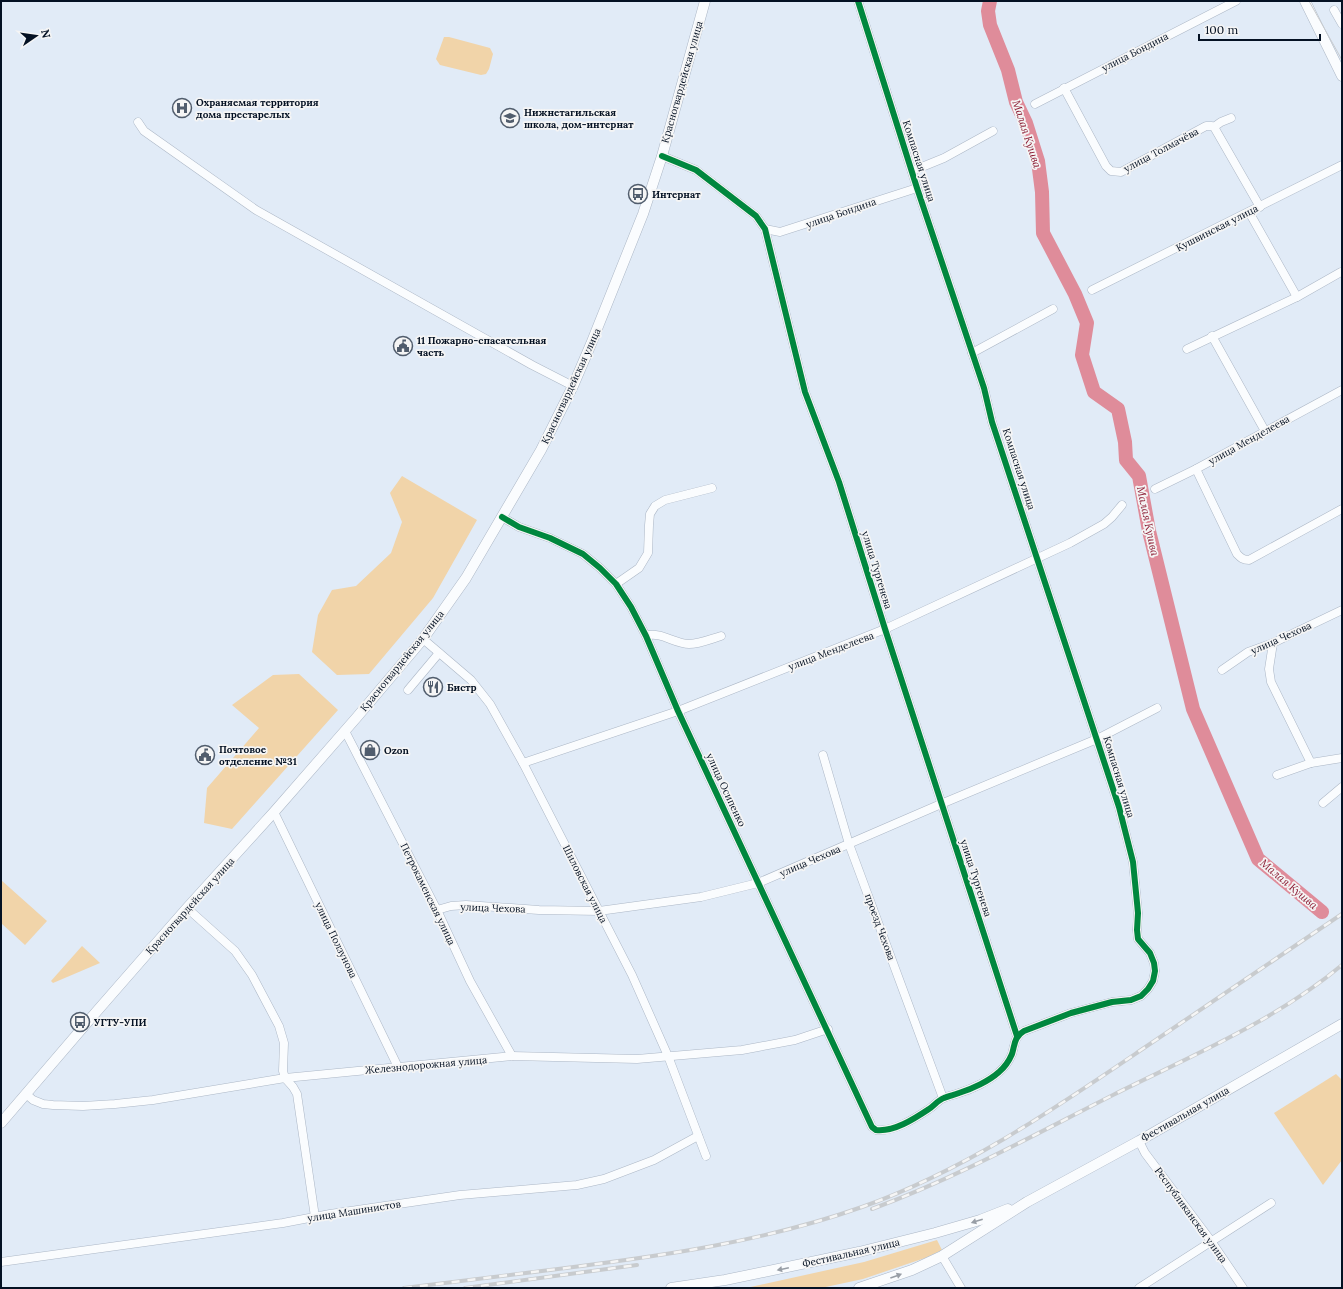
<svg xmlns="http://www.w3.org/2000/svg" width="1343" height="1289" font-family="Lora,serif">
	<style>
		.green { fill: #f1d4a9 }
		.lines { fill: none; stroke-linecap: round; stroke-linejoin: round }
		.river { stroke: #df8c9a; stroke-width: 14 }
		.minor-casing { stroke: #acb7c6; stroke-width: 9 }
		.major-casing { stroke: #acb7c6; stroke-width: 11 }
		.minor { stroke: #fafcfe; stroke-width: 8 }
		.major { stroke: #fafcfe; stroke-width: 10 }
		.tram { stroke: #c8cbce; stroke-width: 1 }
		.rail-casing { stroke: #c8cbce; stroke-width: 4 }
		.rail { stroke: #f5f5f5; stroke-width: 2.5; stroke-dasharray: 8; stroke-linecap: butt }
		.cycleway-casing { stroke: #f5f5f5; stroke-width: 8 }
		.cycleway { stroke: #00873e; stroke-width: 6 }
		.oneway { fill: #989ea6 }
		.labels { text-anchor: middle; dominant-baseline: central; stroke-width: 3.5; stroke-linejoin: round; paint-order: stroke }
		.street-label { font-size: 10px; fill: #041123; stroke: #f5f5f5 }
		.poi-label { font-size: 10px; font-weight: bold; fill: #041123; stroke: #f5f5f5; text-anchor: start }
		.water-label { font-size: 11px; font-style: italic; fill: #8c1d34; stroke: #f5f5f5 }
	</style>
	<rect width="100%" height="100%" fill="#e1ebf7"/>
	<!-- green -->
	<g class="green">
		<polygon points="444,37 449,37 490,48 493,54 489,69 486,74 481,75 440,65 436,59"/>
		<polygon points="402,476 477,520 433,598 369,674 337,675 312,652 318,615 332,590 356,586 391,553 402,522 390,493"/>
		<polygon points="299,674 338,710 232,829 204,823 207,788 259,728 232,705 273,675"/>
		<polygon points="1,880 47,921 25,945 1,923"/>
		<polygon points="82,946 100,963 53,983 51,981"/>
		<polygon points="1336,1074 1342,1080 1342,1160 1323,1185 1274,1113"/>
		<polygon points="937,1240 942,1250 925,1258 863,1279 821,1288 746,1288 864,1262"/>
	</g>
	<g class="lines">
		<!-- river -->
		<polyline class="river" points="990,1 988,11 990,25 1008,70 1016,102 1026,123 1038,161 1042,192 1043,233 1075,294 1087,323 1082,355 1094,392 1118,409 1125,442 1126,460 1139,476 1149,531 1193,709 1258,859 1322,912"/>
		<!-- minor casing -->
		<g class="minor-casing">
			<g id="minor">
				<polyline points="1334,10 1342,24"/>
				<polyline points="1064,88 1106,166 1111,171 1121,172 1206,126 1212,126 1214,127 1260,207"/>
				<polyline points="1035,104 1236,1"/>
				<polyline points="138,122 144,131 256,210 532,365 573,386"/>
				<polyline points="1214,127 1221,122 1231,118"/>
				<polyline points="662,156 696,170 756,216 765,229 805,392 839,482 885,629 1017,1036"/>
				<polyline points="912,171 944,158 993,131"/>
				<polyline points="1249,212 1297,297"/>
				<polyline points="765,229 780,232 917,188"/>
				<polyline points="1092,290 1342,165"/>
				<polyline points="1212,336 1265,431"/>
				<polyline points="1187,349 1297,297 1341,272"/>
				<polyline points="972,353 1053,309"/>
				<path d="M1196 469 1237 554C1241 558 1243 560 1249 560L1342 509"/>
				<polyline points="1155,489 1196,469 1342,390"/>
				<path d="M502 517 519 527 550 538 583 554 600 568 616 584 631 607 646 636 678 711 872 1127 876 1130C894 1132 914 1119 929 1109 934 1106 938 1100 944 1098 948 1096 954 1095 959 1093 972 1089 989 1081 999 1072 1005 1067 1009 1061 1012 1054 1015 1044 1014 1037 1024 1031L1071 1013 1112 1002 1131 1000 1141 996 1148 989 1153 981 1155 971 1154 963 1150 953 1138 939 1137 930 1138 913 1133 862 1119 807 992 422 984 388 917 188 858 1"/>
				<polyline points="616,584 639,568 648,553 649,525 650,514 655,506 665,500 712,488"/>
				<path d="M646 636C660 631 675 644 689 644 699 644 711 639 721 636"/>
				<polyline points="423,639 471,680 490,704 523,763 632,975 668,1056 706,1156"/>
				<polyline points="1273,643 1269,669 1271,682 1311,763 1342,758"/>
				<polyline points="1222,670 1248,652 1273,643 1342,610"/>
				<polyline points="408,690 439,653"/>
				<polyline points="345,731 437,910 470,981 512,1056"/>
				<polyline points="823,755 849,844 943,1098"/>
				<polyline points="523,763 678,711 885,629 1070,543 1104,524 1112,517 1122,505"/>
				<polyline points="1277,775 1311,763"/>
				<polyline points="1323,803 1342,787"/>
				<polyline points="274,812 398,1067"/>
				<polyline points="187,908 235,951 252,975 279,1026 284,1043 283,1071 285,1078 293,1087 297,1094 315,1217"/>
				<polyline points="437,910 451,906 466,905 539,910 599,911 701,897 758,883 941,804 1097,739 1157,708"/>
				<polyline points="26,1094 33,1100 43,1104 53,1105 83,1106 115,1104 153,1100 285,1078 512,1056 637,1059 742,1050 795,1040 828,1029"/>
				<polyline points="1139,1141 1145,1153 1211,1241 1243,1288"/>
				<polyline points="942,1256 961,1288"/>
				<polyline points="1,1262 283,1223 330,1214 460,1195 577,1185 604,1179 654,1160 698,1136"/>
				<polyline points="1139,1288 1271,1203"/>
			</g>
		</g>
		<!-- major casing -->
		<g class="major-casing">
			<g id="major">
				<polyline points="1305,1 1342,76"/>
				<polyline points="1,1123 97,1011 187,908 274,812 357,717 423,639 466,578 541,450 573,386 591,344 643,214 662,156 705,1"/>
				<polyline points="671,1288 725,1280 859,1252 935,1233 980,1220 1008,1209"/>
				<polyline points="859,1288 912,1270 942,1256 1027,1202 1139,1141 1342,1024"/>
			</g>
		</g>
		<!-- minor -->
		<use href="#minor" class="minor"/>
		<!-- major -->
		<use href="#major" class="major"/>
		<!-- tram -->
		<polyline class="tram" points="1309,1 1342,60"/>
		<!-- rail casing -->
		<g class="rail-casing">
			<g id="rail">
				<path d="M872 1209C956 1178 1034 1135 1113 1095 1191 1056 1275 1021 1342 965"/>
				<path d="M404 1288C455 1282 506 1275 558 1269 661 1256 763 1242 862 1207 965 1170 1051 1111 1141 1050 1208 1005 1275 959 1342 914"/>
				<polyline points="465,1288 637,1265"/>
			</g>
		</g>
		<!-- rail -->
		<use href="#rail" class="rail"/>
		<!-- cycleway casing -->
		<g class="cycleway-casing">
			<g id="cycleway">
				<polyline points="662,156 696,170 756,216 765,229 805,392 839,482 885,629 1017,1036"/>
				<path d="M502 517 519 527 550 538 583 554 600 568 616 584 631 607 646 636 678 711 872 1127 876 1130C894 1132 914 1119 929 1109 934 1106 938 1100 944 1098 948 1096 954 1095 959 1093 972 1089 989 1081 999 1072 1005 1067 1009 1061 1012 1054 1015 1044 1014 1037 1024 1031L1071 1013 1112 1002 1131 1000 1141 996 1148 989 1153 981 1155 971 1154 963 1150 953 1138 939 1137 930 1138 913 1133 862 1119 807 992 422 984 388 917 188 858 1"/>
			</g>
		</g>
		<!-- cycleway -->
		<use href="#cycleway" class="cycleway"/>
	</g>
	<!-- one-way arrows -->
	<defs><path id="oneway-solid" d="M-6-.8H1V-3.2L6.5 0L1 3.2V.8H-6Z"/></defs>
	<g class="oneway">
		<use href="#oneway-solid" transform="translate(977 1221) rotate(163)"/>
		<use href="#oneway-solid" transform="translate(783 1269) rotate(168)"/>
		<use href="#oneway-solid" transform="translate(896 1276) rotate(-20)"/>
	</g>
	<!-- icons -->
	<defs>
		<g id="hospital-ring" transform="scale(1)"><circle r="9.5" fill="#f5f5f5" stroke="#515d6d" stroke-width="1.5"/><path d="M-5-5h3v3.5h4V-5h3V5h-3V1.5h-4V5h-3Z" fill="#515d6d"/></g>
		<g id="school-ring" transform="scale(1)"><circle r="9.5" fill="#f5f5f5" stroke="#515d6d" stroke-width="1.5"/><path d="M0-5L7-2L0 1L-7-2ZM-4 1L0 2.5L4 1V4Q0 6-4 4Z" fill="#515d6d"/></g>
		<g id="bus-ring" transform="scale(1)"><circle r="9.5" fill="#f5f5f5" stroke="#515d6d" stroke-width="1.5"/><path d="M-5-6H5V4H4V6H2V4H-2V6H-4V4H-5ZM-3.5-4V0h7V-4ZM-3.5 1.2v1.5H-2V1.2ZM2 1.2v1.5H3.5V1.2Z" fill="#515d6d"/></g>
		<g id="civic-ring" transform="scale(1)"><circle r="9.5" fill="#f5f5f5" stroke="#515d6d" stroke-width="1.5"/><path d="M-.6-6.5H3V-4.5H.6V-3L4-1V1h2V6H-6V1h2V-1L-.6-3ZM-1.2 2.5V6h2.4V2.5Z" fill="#515d6d"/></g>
		<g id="restaurant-ring" transform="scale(1)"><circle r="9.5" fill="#f5f5f5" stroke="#515d6d" stroke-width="1.5"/><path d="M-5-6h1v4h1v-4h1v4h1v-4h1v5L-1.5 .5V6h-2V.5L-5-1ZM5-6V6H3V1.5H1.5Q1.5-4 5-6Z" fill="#515d6d"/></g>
		<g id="shop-ring" transform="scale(1)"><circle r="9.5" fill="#f5f5f5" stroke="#515d6d" stroke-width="1.5"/><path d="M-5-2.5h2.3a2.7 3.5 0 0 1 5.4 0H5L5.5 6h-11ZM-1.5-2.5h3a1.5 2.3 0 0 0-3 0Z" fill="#515d6d"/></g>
	</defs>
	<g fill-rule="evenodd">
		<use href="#hospital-ring" x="182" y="108"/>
		<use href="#school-ring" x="510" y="118"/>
		<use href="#bus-ring" x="638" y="194"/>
		<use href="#civic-ring" x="403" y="346"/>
		<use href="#restaurant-ring" x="433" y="687"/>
		<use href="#shop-ring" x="370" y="750"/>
		<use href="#civic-ring" x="205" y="755"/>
		<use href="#bus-ring" x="80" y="1022"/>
	</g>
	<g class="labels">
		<!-- street labels -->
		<g class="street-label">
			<text transform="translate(1135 52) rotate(-27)">улица Бондина</text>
			<text transform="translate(682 82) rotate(-74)">Красногвардейская улица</text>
			<text transform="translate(1161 150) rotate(-28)">улица Толмачёва</text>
			<text transform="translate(919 161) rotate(72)">Компасная улица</text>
			<text transform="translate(841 213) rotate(-19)">улица Бондина</text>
			<text transform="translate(1217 228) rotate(-27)">Кушвинская улица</text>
			<text transform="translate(571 386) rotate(-65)">Красногвардейская улица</text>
			<text transform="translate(1249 440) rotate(-29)">улица Менделеева</text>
			<text transform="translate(1019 469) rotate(72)">Компасная улица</text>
			<text transform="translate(877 570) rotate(73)">улица Тургенева</text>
			<text transform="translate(1281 638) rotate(-24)">улица Чехова</text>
			<text transform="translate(831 651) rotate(-21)">улица Менделеева</text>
			<text transform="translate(402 661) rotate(-51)">Красногвардейская улица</text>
			<text transform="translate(1119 777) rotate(73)">Компасная улица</text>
			<text transform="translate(726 790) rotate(65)">улица Осипенко</text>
			<text transform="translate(810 861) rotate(-23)">улица Чехова</text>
			<text transform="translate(976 878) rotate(72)">улица Тургенева</text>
			<text transform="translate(585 884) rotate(63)">Шиловская улица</text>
			<text transform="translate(428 894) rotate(64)">Петрокаменская улица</text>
			<text transform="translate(190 906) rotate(-48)">Красногвардейская улица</text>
			<text transform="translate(493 908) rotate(2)">улица Чехова</text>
			<text transform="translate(880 927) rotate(70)">проезд Чехова</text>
			<text transform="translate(336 940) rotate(64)">улица Ползунова</text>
			<text transform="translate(426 1065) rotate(-5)">Железнодорожная улица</text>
			<text transform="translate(1185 1114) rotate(-30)">Фестивальная улица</text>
			<text transform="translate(354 1211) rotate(-9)">улица Машинистов</text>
			<text transform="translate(1191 1215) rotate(54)">Республиканская улица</text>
			<text transform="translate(851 1253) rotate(-13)">Фестивальная улица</text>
		</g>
		<!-- poi labels -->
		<g class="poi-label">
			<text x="196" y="102">Охраняемая территория<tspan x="196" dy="12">дома престарелых</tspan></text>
			<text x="524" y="112">Нижнетагильская<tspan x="524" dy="12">школа, дом-интернат</tspan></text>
			<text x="652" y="194">Интернат</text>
			<text x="417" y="340">11 Пожарно-спасательная<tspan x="417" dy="12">часть</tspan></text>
			<text x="447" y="687">Бистр</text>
			<text x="219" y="749">Почтовое<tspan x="219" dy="12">отделение №31</tspan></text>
			<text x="384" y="750">Ozon</text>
			<text x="94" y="1022">УГТУ-УПИ</text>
		</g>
		<!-- water labels -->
		<g class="water-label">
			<text transform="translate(1027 134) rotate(72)">Малая Кушва</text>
			<text transform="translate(1148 521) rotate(78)">Малая Кушва</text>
			<text transform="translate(1289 884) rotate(40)">Малая Кушва</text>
		</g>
	</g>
	<!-- border -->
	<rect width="1343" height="1289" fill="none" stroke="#041123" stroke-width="4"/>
	<!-- north arrow -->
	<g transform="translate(36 36) rotate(77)" stroke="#f5f5f5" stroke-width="3" paint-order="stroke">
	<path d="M0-3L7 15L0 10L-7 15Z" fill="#041123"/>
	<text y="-6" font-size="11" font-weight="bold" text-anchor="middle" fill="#041123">N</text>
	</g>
	<!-- scale -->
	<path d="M1199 34v6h121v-6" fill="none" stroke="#041123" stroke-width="2"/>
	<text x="1205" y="34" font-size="12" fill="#041123" stroke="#f5f5f5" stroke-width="3" paint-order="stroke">100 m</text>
</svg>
